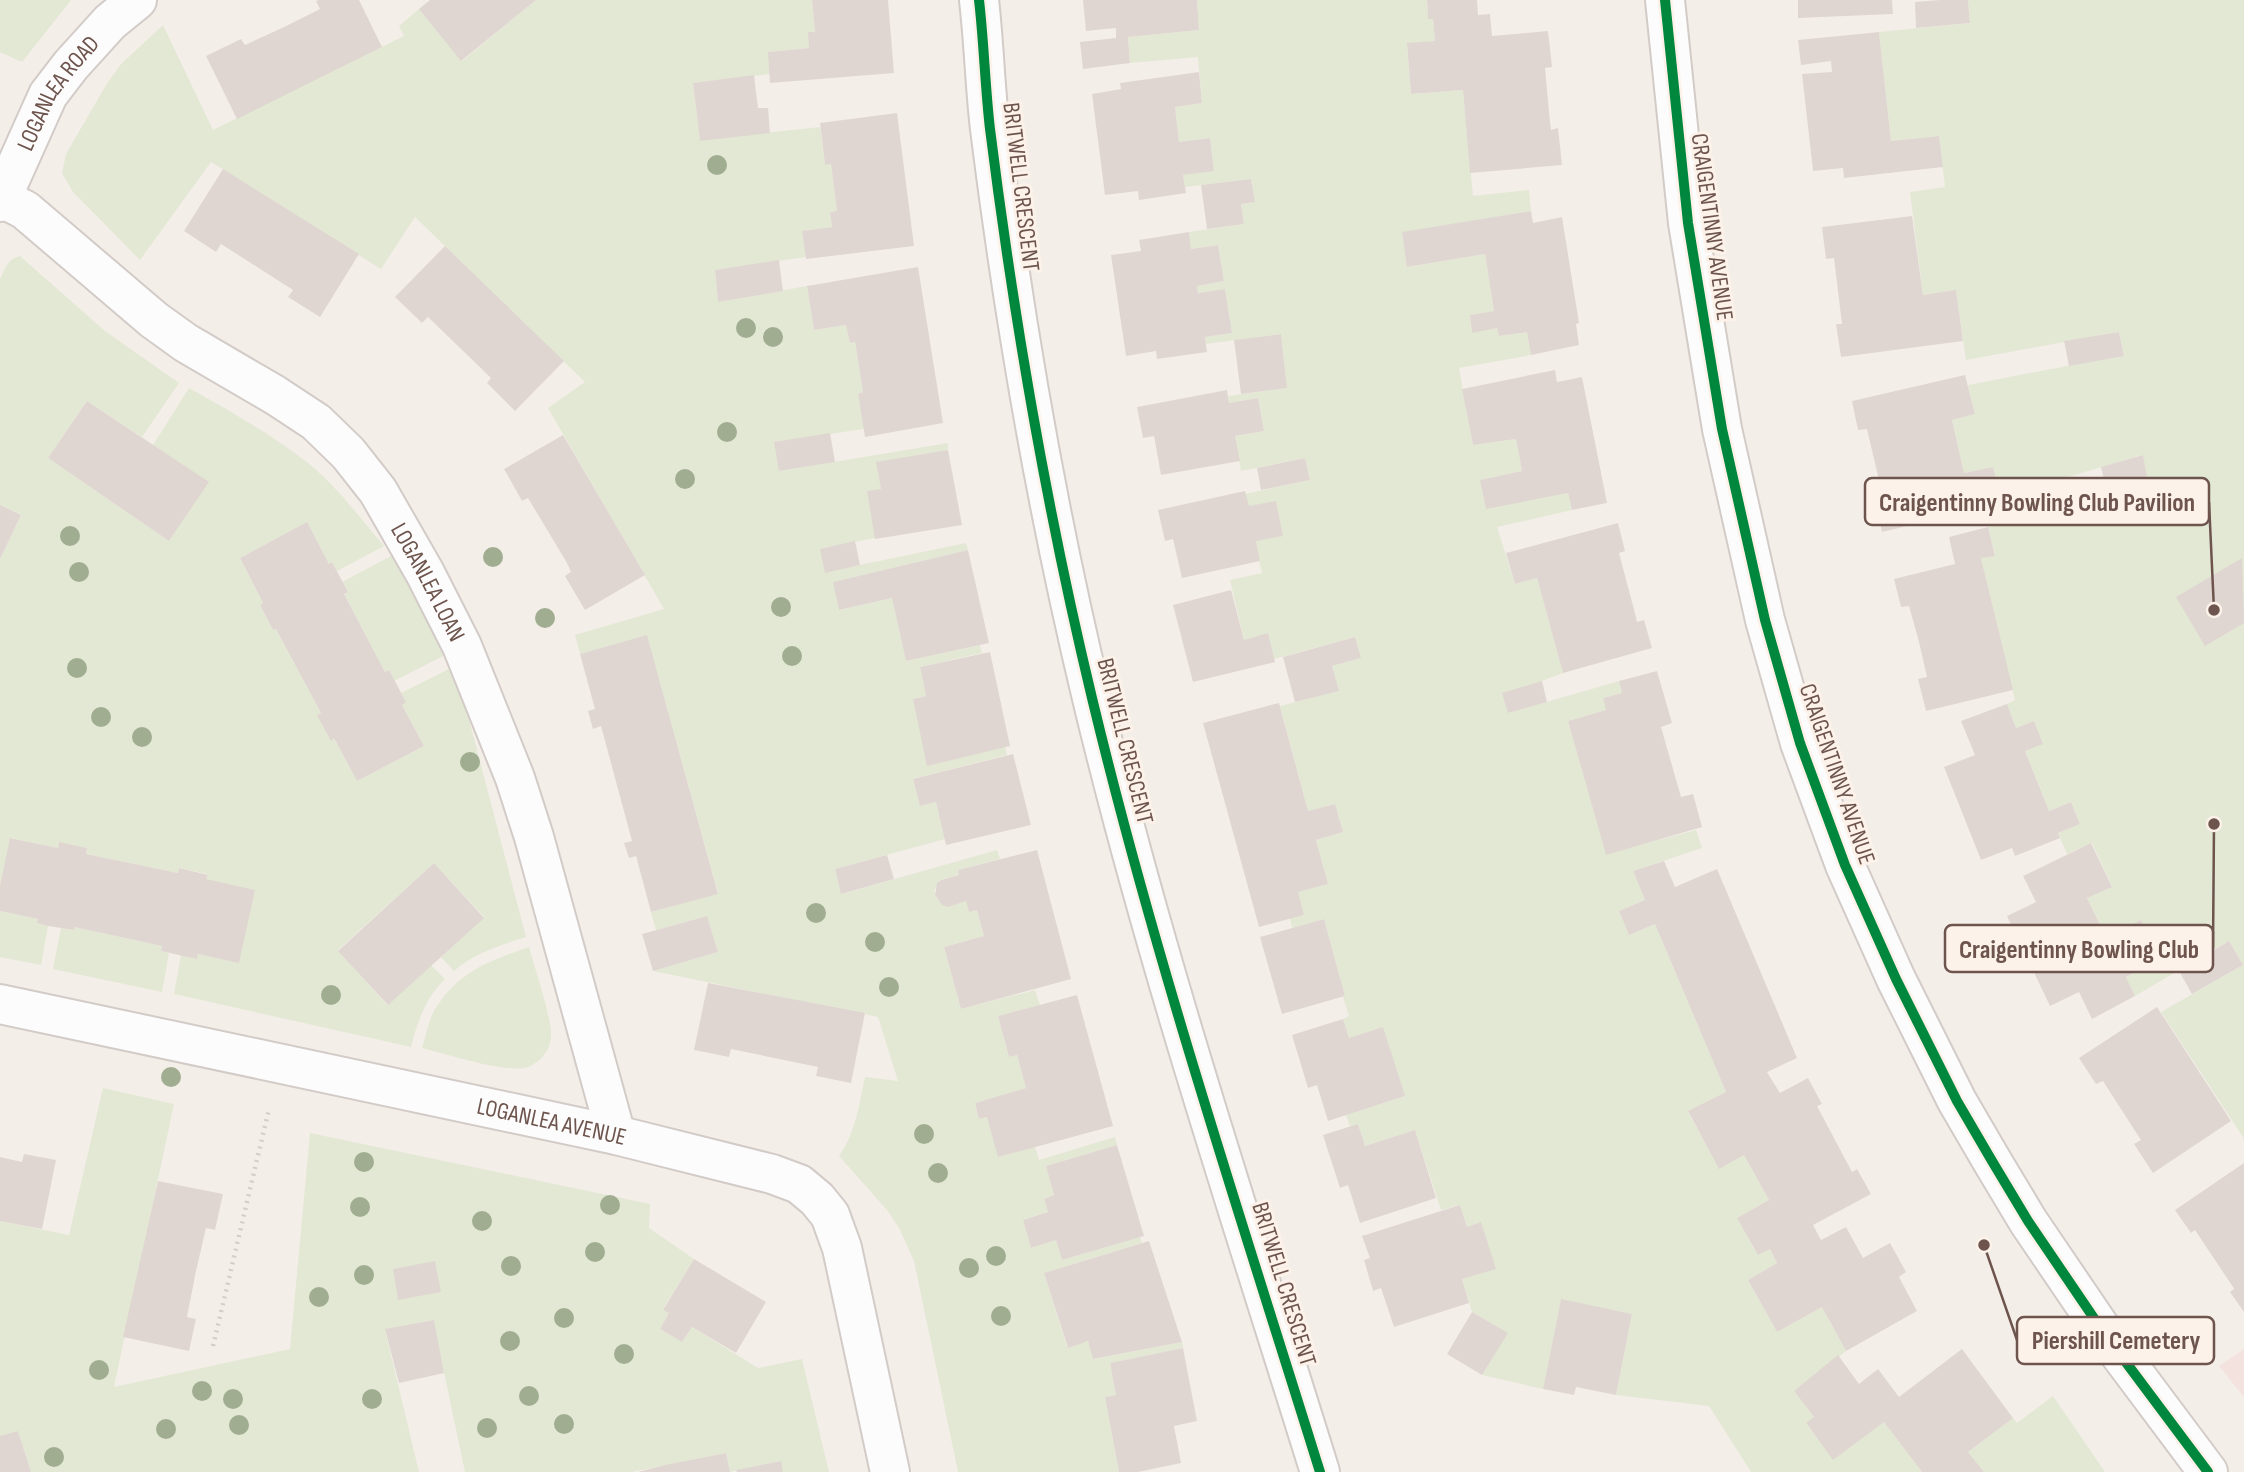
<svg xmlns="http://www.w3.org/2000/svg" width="2244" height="1472" font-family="'Sofia Sans Condensed',sans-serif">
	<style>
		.commercial { fill: #f3e2dd }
		.green { fill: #e3e8d5 }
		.building { fill: #e0d6d1 }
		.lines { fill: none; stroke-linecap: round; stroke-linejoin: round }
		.minor-casing { stroke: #d2cbc7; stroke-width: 42 }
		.path { stroke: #d4cdca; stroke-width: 4.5; stroke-dasharray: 2 5; stroke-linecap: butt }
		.minor { stroke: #fdfcfc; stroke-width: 38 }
		.cycleway-casing { stroke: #fcf2e9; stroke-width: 15 }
		.cycleway { stroke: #00873e; stroke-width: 10 }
		.tree { fill: #a1ad91 }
		.labels { text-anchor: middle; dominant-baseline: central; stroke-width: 6; stroke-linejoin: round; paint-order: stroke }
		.street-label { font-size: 24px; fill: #6d544d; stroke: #fcf2e9 }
		.leader { fill: none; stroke: #6d544d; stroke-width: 2.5 }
		.callout-dot { fill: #6d544d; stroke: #fcf2e9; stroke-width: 2.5 }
		.callout { fill: #fcf2e9; stroke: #6d544d; stroke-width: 2.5 }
		.callout-label { font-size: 26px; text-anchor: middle; font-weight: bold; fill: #6d544d }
	</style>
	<rect width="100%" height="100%" fill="#f4eee8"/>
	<!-- commercial -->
	<polygon class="commercial" points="2244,1349 2244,1397 2219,1366"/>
	<!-- green -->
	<g class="green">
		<polygon points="0,0 71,0 22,62 0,52"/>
		<path d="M536 0H812L815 32 809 48 769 52 770 74 693 83 700 140 820 127 825 165 831 164 837 211 830 212 832 227 802 231 806 257 715 270 718 302 807 286 814 330 846 325 850 343 855 342 863 392 858 394 864 429 775 442 780 471 948 443V450L877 463 881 489 875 538 820 549 826 572 966 543 968 550 833 582 840 610 892 598 906 661 980 645 982 653 920 667 926 696 913 699 1005 747 1007 755 913 779 920 806 936 802 945 839 835 869 842 894 997 850 1000 859 958 870 959 875 940 880 934 891 937 899 945 906 966 901 969 911 977 910 984 936 944 947 961 1009 1035 990 1040 1005 998 1016 1009 1057 1017 1055 1026 1088 975 1103 979 1119 987 1117 1035 1147 1039 1160 1115 1137 1117 1145 1046 1166 1054 1195 1044 1199 1048 1212 1023 1220 1031 1248 1056 1240 1062 1260 1140 1237 1142 1243 1044 1273 1067 1347 1088 1341 1094 1359 1182 1342 1183 1348 1110 1363 1116 1395 1105 1397 1119 1472H958L914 1261 899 1228 887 1210 839 1156C856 1132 859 1105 865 1077L898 1081 878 1017 653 971 718 952 707 916 656 930 651 912 718 893 647 636 580 654 575 635 664 609 548 408 585 382 415 217 381 269 211 162 140 260 73 192 62 173 66 154 106 85 121 64 163 25 213 130 404 36 399 26 419 9 462 61Z"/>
		<polygon points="1197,0 1427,0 1428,19 1433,19 1435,41 1407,44 1411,94 1463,90 1473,196 1529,190 1531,211 1402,233 1408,267 1485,254 1494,311 1470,315 1472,332 1497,328 1499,336 1527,332 1531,355 1459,368 1473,445 1516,439 1522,471 1481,480 1486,508 1568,493 1572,510 1497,527 1515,584 1537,578 1563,673 1542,681 1508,713 1619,681 1622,693 1603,698 1606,710 1568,721 1606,854 1696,830 1702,848 1633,871 1645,900 1619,911 1629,935 1655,924 1726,1092 1688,1112 1719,1168 1744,1155 1769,1200 1738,1218 1757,1254 1770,1249 1777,1263 1748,1280 1777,1332 1822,1307 1846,1351 1794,1391 1814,1417 1806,1424 1833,1459 1884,1422 1922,1472 1751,1472 1709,1406 1616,1395 1632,1314 1561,1300 1543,1389 1482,1375 1507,1333 1472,1312 1462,1279 1467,1227 1460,1205 1441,1210 1415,1130 1365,1146 1358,1124 1350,1127 1346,1115 1405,1096 1349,1038 1343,1019 1349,1016 1343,997 1345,996 1324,919 1292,928 1290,918 1298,892 1328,884 1316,840 1343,832 1335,804 1308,811 1280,706 1338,691 1332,666 1361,658 1355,637 1274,659 1268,634 1244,640 1230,580 1262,573 1245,494 1310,480 1305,458 1241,471 1235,436 1264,431 1258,398 1229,403 1228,396 1287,388 1281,334 1206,344 1205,337 1232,333 1225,289 1198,293 1197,286 1224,281 1218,245 1191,249 1189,232 1244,224 1241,204 1255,202 1251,179 1185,187 1183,175 1214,170 1210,138 1179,142 1175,107 1202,103 1198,57 1130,63 1128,37 1199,30"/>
		<polygon points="1968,0 2244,0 2244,1143 2243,1137 2161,1012 2243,965 2229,941 2135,996 2126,977 2161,960 2141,920 2106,937 2087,898 2112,886 2092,843 2067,854 2058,833 2080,824 2071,802 2049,811 2025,751 2042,744 2034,721 2016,728 2007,704 2015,700 1981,558 1995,555 1988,527 2148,484 2142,455 2001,497 1993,467 1964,473 1952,420 1975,414 1968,385 2124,355 2119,332 1966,360 1956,291 1923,295 1910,192 1945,187 1939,136 1891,141 1879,32 1970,23"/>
		<path d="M20 256 105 331 179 383 142 437 87 401 48 458 169 541 208 483 153 445 189 388C230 411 271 434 308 463 337 486 360 518 384 546L337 571 332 562 329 564 306 523 240 558 263 603 260 605 273 630 276 629 321 713 318 715 332 740 334 738 357 781 424 746 402 705 401 693 455 666 526 937C501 945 474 953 454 971L441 957 484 917 434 863 338 950 387 1005 431 965 445 979C425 999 418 1020 411 1047L174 994 181 955 197 959 198 954 239 962 206 879 207 874 179 868 178 873 86 854 87 848 59 843 58 848 11 838 0 886V559L21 515 0 505V279C5 269 8 258 20 256Z"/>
		<polygon points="391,556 409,580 447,654 394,681 389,670 385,672 344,594 348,592 342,582"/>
		<polygon points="0,911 38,919 37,923 48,926 41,965 0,957"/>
		<polygon points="74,927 162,946 161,951 169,953 162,992 53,969 61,928 73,930"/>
		<path d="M529 947C534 965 553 1022 551 1037 550 1052 538 1065 524 1068 502 1072 446 1054 422 1048 426 1036 428 1022 434 1011 457 972 489 961 529 947Z"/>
		<polygon points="103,1088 174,1104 114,1387 290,1349 310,1133 650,1204 649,1228 694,1259 663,1309 669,1313 660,1329 682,1342 692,1327 758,1368 802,1359 829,1472 783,1472 780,1461 730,1472 726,1453 632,1472 465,1472 433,1320 385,1330 419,1472 31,1472 18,1431 0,1436 0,1221 69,1235"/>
		<polygon points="2053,1396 2105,1472 1984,1472 1968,1452 2013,1418 2017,1423"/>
	</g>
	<!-- building -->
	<g class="building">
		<polygon points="319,0 359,0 382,47 237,119 206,56 241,39 245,45 282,28 320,9 316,1"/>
		<polygon points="430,0 536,0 461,61 419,9"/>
		<polygon points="812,0 888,0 894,73 770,83 768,52 809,48 808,32 815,32"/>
		<polygon points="1083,0 1197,0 1199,30 1128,37 1130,63 1083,69 1080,42 1116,38 1116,28 1086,31"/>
		<polygon points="1427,0 1477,0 1478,15 1490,14 1492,36 1548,31 1552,67 1545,68 1550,122 1551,130 1558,128 1562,165 1470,173 1463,90 1411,94 1407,43 1435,41 1433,19 1428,19"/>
		<polygon points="1798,0 1892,0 1893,14 1798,18"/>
		<polygon points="1940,0 1968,0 1970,23 1916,28 1915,2"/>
		<polygon points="1879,32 1891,141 1939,136 1943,167 1844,178 1843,168 1813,171 1802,74 1832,72 1831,61 1801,65 1798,40"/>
		<polygon points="1199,72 1202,103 1175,107 1179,142 1210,138 1214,171 1183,175 1186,193 1139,200 1138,191 1105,195 1092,94 1121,89 1120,83"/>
		<polygon points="754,75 758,108 768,108 770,133 700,141 693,83"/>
		<polygon points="897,113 914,246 806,259 802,231 832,227 830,212 837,211 831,164 825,165 820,123"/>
		<polygon points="223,169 359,254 320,317 288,297 293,290 221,244 216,252 184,231"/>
		<polygon points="1251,179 1255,202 1241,204 1244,224 1207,229 1201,185"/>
		<polygon points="1531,211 1533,223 1562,217 1579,323 1576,324 1579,345 1531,355 1527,332 1499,336 1497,328 1472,333 1470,315 1494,311 1485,254 1407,267 1402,232"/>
		<polygon points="1912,216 1923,295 1956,290 1963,341 1841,357 1836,324 1842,324 1834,258 1826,259 1822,227"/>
		<polygon points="1189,232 1191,249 1218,245 1224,281 1197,286 1198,293 1225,289 1232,333 1205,337 1207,352 1157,359 1156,351 1126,356 1111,255 1141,251 1139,240"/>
		<polygon points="445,246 564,361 515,411 487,383 491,378 428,317 422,323 395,297"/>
		<polygon points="779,260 783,291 718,302 715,270"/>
		<polygon points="918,267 943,423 865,437 858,394 863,392 855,342 850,343 846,325 814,330 807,286"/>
		<polygon points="2119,332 2124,356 2069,366 2064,341"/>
		<polygon points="1281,334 1287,388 1241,394 1234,340"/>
		<polygon points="1555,370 1557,382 1582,377 1607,503 1572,510 1568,493 1486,509 1480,480 1522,471 1516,439 1473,445 1462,389"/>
		<polygon points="1965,375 1975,414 1952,420 1964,473 1993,467 2001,497 1971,505 1973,510 1882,532 1875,499 1882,497 1882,493 1867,429 1858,430 1852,401"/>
		<polygon points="1227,390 1229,403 1258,398 1264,431 1235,436 1240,461 1161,475 1154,436 1143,438 1137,407"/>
		<polygon points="87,401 209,482 169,541 48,458"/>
		<polygon points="830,433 835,462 779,471 774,442"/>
		<polygon points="563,435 645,575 585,610 565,576 571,572 567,563 528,498 522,501 504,469"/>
		<polygon points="948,450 962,525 875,539 867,491 881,489 876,462"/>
		<polygon points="2143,455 2148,483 2108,495 2101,467"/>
		<polygon points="1305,458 1310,480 1261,490 1257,468"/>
		<polygon points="1245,491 1249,506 1276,501 1283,536 1256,541 1260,561 1182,578 1173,539 1165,541 1158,510"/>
		<polygon points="0,505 21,515 0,559"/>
		<polygon points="307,522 329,564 332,562 348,592 344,594 385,672 389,670 406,702 402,705 424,746 357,781 334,738 331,741 317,715 321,713 276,629 273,630 260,605 263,603 240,558"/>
		<polygon points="1618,523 1625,551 1619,553 1636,617 1637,622 1644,620 1652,648 1563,673 1537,578 1515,584 1506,553"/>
		<polygon points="1988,527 1995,556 1981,558 2013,690 1926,711 1918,679 1927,677 1919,642 1909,606 1901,607 1894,579 1955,564 1949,537"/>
		<polygon points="855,541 860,565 825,573 820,549"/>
		<polygon points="968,550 989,643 906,661 892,598 839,610 833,582"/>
		<polygon points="2242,558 2244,623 2205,646 2176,597"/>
		<polygon points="1231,590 1244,640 1268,633 1275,662 1193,682 1173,605"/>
		<polygon points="647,635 718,894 651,912 636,856 629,858 624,843 632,841 601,726 593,729 588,711 595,709 580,654"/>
		<polygon points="1355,637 1361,658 1332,666 1339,691 1295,702 1283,657"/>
		<polygon points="990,652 1010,746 927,766 913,699 926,696 920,667"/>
		<polygon points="1657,671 1672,723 1661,727 1681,797 1693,794 1702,827 1606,855 1568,721 1606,710 1603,698 1622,693 1619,681"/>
		<polygon points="1542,681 1547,702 1508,713 1502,693"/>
		<polygon points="1279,703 1308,811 1335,804 1343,832 1316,840 1328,884 1298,892 1304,915 1259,927 1203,723"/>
		<polygon points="2007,704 2016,728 2034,721 2043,744 2025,751 2049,811 2071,802 2080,824 2058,833 2060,838 2015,856 2012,848 1981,860 1944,767 1975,755 1961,721"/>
		<polygon points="1013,754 1031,825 946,845 936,802 920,806 913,779"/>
		<polygon points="10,838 58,848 59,842 87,848 86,854 178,873 179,868 208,875 206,879 255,890 239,963 198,954 197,959 161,951 162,946 74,927 74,930 48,926 37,923 38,919 0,911 0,886"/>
		<polygon points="2091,843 2112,887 2087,898 2106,937 2141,920 2161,960 2126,977 2135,996 2092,1019 2079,992 2050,1006 2007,916 2036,902 2023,876"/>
		<polygon points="1037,850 1071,979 961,1009 944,947 984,936 977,910 969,912 966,901 948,907 942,905 935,895 937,883 941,880 959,875 958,870"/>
		<polygon points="887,855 894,879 841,894 835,869"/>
		<polygon points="1664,861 1675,887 1717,869 1797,1058 1767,1072 1780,1093 1808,1078 1822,1104 1817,1106 1852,1172 1857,1169 1871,1194 1813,1225 1821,1240 1846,1227 1863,1258 1890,1243 1906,1272 1899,1277 1917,1311 1846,1351 1822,1307 1777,1332 1748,1280 1777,1263 1770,1249 1758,1255 1737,1218 1769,1200 1744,1155 1719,1169 1688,1111 1726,1092 1655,924 1629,935 1619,911 1645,900 1633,871"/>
		<polygon points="434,863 484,918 388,1005 338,951"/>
		<polygon points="707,916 718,952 653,971 642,934"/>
		<polygon points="1324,919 1345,996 1282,1014 1260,937"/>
		<polygon points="2229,941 2243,965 2192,994 2179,971"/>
		<polygon points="708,983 865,1013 851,1083 816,1076 818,1067 731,1049 729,1057 694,1050"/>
		<polygon points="1077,995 1113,1126 998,1157 987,1117 979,1119 975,1103 1026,1088 1017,1055 1009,1057 998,1016"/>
		<polygon points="2157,1007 2231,1121 2153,1173 2134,1144 2141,1140 2139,1137 2103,1081 2096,1084 2079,1058"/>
		<polygon points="1343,1019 1349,1038 1383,1027 1405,1096 1328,1121 1317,1085 1308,1088 1292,1035"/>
		<polygon points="1358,1124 1365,1146 1415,1130 1436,1198 1360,1223 1348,1185 1340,1188 1323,1135"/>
		<polygon points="1117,1145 1144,1236 1062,1260 1056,1240 1031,1248 1023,1220 1048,1212 1044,1199 1054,1195 1046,1166"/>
		<polygon points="24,1154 56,1160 42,1229 0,1221 0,1157 22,1162"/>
		<polygon points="2244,1163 2244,1312 2230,1292 2234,1289 2233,1287 2195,1230 2191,1233 2175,1210"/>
		<polygon points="158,1181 223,1194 215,1230 206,1228 196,1271 187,1317 196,1319 189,1351 123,1337"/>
		<polygon points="1460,1205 1467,1227 1481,1222 1496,1269 1462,1279 1469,1303 1394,1327 1381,1288 1373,1291 1364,1260 1370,1258 1362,1236"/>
		<polygon points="1149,1241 1182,1342 1093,1359 1088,1341 1068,1348 1044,1273"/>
		<polygon points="694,1259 766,1302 736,1353 692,1327 682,1342 660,1329 669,1313 663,1310"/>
		<polygon points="435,1261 441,1292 398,1300 393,1269"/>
		<polygon points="1561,1299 1632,1314 1616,1395 1576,1387 1574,1395 1543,1389"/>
		<polygon points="1472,1312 1508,1333 1482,1375 1447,1354"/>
		<polygon points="434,1320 444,1373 399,1383 385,1329"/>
		<polygon points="1183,1348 1197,1421 1174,1426 1181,1463 1138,1472 1119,1472 1105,1397 1116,1395 1110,1363"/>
		<polygon points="1962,1349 2013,1418 1968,1452 1984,1472 1922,1472 1884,1422 1833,1460 1806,1423 1814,1417 1794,1391 1838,1355 1859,1384 1878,1369 1899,1397"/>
		<polygon points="18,1431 31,1472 0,1472 0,1436"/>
		<polygon points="726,1453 730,1472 638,1472 665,1465"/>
		<polygon points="781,1461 783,1472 737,1472 736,1470"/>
	</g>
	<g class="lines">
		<!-- minor casing -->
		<g class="minor-casing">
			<g id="minor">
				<path d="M979 0C984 43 985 86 990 129 1014 320 1047 511 1092 698 1155 960 1240 1215 1320 1472"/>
				<polyline points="1665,0 1688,223 1722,429 1765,620 1800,743 1845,865 1896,979 1957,1101 1992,1161 2028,1221 2104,1333 2208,1472"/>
				<path id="s1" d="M2 198 25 210 154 320 186 343 275 395 316 422 348 453 378 491 425 573 462 646 515 778 534 837 616 1135"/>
				<path id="s2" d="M0 202 48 95 71 65 110 22 137 0"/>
				<path id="s3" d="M0 1004 616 1135 772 1174 799 1184 817 1199 830 1215 842 1248 890 1472"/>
			</g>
		</g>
		<!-- path -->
		<polyline class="path" points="213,1346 269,1109"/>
		<!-- minor -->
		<use href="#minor" class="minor"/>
		<!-- cycleway casing -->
		<g class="cycleway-casing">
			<g id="cycleway">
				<path d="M979 0C984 43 985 86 990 129 1014 320 1047 511 1092 698 1155 960 1240 1215 1320 1472"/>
				<polyline points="1665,0 1688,223 1722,429 1765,620 1800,743 1845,865 1896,979 1957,1101 1992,1161 2028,1221 2104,1333 2208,1472"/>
			</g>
		</g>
		<!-- cycleway -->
		<use href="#cycleway" class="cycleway"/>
	</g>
	<!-- trees -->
	<g class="tree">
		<circle cx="717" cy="165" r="10"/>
		<circle cx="746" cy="328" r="10"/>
		<circle cx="773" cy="337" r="10"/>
		<circle cx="727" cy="432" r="10"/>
		<circle cx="685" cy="479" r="10"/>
		<circle cx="70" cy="536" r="10"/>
		<circle cx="493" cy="557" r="10"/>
		<circle cx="79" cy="572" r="10"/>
		<circle cx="781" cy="607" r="10"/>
		<circle cx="545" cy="618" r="10"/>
		<circle cx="792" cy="656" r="10"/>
		<circle cx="77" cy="668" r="10"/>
		<circle cx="101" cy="717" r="10"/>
		<circle cx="142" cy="737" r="10"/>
		<circle cx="470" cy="762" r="10"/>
		<circle cx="816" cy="913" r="10"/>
		<circle cx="875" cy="942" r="10"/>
		<circle cx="889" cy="987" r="10"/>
		<circle cx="331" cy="995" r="10"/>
		<circle cx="171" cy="1077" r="10"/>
		<circle cx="924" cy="1134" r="10"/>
		<circle cx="364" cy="1162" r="10"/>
		<circle cx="938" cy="1173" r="10"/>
		<circle cx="610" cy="1205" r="10"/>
		<circle cx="360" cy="1207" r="10"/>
		<circle cx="482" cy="1221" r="10"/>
		<circle cx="595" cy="1252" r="10"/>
		<circle cx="996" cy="1256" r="10"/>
		<circle cx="511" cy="1266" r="10"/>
		<circle cx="969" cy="1268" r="10"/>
		<circle cx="364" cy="1275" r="10"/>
		<circle cx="319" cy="1297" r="10"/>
		<circle cx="1001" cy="1316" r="10"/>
		<circle cx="564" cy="1318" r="10"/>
		<circle cx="510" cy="1341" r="10"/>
		<circle cx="624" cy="1354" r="10"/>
		<circle cx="99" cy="1370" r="10"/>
		<circle cx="202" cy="1391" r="10"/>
		<circle cx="529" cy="1396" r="10"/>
		<circle cx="233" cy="1399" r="10"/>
		<circle cx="372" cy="1399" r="10"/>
		<circle cx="564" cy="1424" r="10"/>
		<circle cx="239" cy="1425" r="10"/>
		<circle cx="487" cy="1428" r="10"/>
		<circle cx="166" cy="1429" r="10"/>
		<circle cx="54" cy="1457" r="10"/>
	</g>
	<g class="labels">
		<!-- street labels -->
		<g class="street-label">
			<text stroke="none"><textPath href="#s2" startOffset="124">LOGANLEA ROAD</textPath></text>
			<text transform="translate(1021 187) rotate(83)">BRITWELL CRESCENT</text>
			<text transform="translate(1712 227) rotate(82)">CRAIGENTINNY AVENUE</text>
			<text stroke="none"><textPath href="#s1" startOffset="584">LOGANLEA LOAN</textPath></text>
			<text transform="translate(1125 741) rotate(76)">BRITWELL CRESCENT</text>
			<text transform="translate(1837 774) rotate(71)">CRAIGENTINNY AVENUE</text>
			<text stroke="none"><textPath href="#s3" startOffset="564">LOGANLEA AVENUE</textPath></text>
			<text transform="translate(1284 1284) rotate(73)">BRITWELL CRESCENT</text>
		</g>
	</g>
	<!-- callouts -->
	<path class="leader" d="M2214 610L2209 502M2214 824L2213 948M1984 1245L2017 1340"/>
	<g class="callout-dot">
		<circle cx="2214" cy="610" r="7"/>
		<circle cx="2214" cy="824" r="7"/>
		<circle cx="1984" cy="1245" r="7"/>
	</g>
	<g class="callout">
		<rect x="1865" y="478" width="344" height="47" rx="7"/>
		<rect x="1945" y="925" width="268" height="47" rx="7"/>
		<rect x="2017" y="1317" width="197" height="47" rx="7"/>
	</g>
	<g class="callout-label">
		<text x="2037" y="511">Craigentinny Bowling Club Pavilion</text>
		<text x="2079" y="958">Craigentinny Bowling Club</text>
		<text x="2116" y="1349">Piershill Cemetery</text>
	</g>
</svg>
